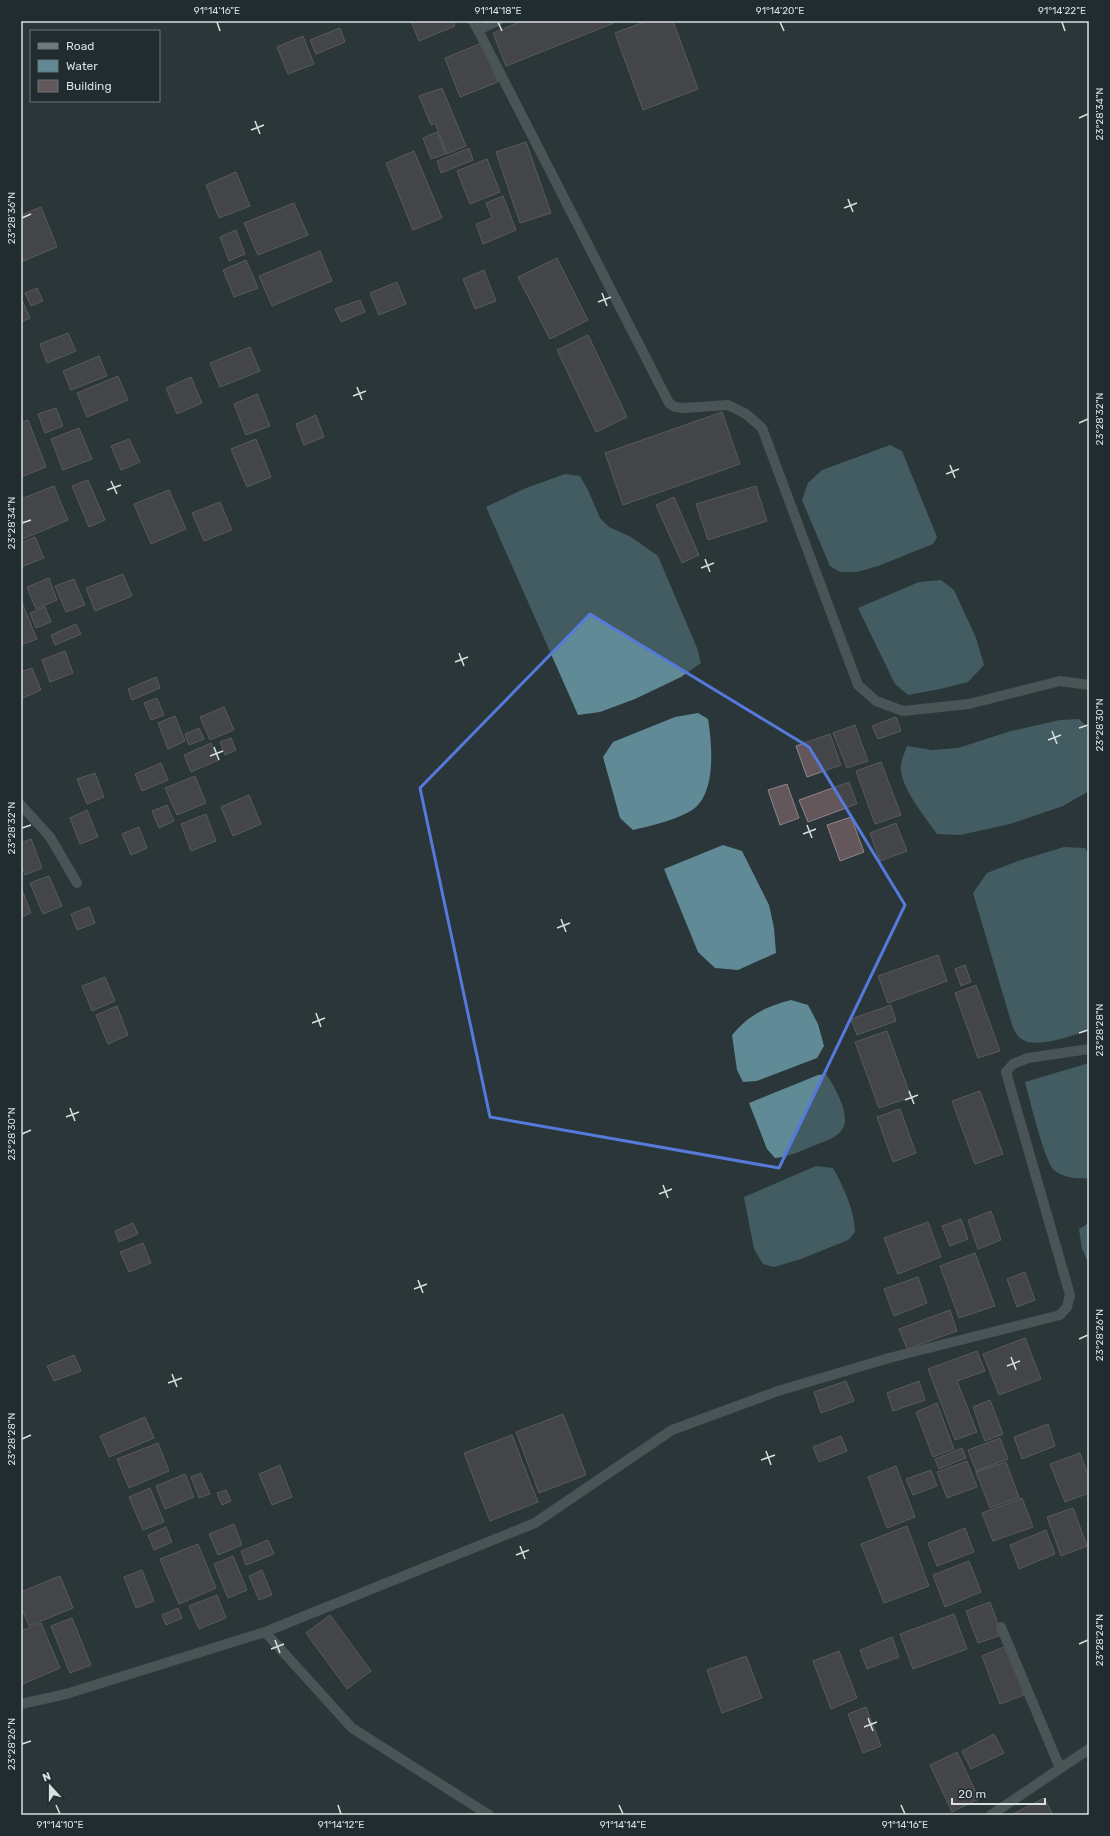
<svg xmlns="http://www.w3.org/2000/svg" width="1110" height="1836" font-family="Rubik,sans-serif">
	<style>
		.water { fill: #608b96 }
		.building { fill: #64575c; stroke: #928489 }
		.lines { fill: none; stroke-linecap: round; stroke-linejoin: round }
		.minor { stroke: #72787a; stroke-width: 10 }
		.marked { fill: none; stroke: #557adb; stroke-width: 3; stroke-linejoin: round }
		.ticks { fill: none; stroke: #d7dfe1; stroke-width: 1.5 }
		.neatline { fill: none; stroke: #d7dfe1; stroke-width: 1.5 }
		.ticks-label { font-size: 10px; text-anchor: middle; fill: #d7dfe1 }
	</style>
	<rect width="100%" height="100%" fill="#2a3639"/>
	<!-- water -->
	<g class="water">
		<polygon points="890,445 902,451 937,537 933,544 878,566 857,572 840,572 830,566 802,500 808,483 822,470"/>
		<polygon points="565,474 580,476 588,490 600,518 609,527 631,537 658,556 697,648 701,663 681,677 635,699 600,712 578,715 486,507 526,488"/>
		<polygon points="941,580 954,590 976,638 984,665 968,682 940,689 908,695 895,684 858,608 919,582"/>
		<path d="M698 713 708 719C712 743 716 789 696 807 682 819 650 826 633 830L620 818 603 757 613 742 675 717Z"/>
		<path d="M1079 719 1087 727 1089 731V791L1063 806 1010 824 960 835 937 834C925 817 898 785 901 764 902 758 905 752 907 746L932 750 958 748 1011 731 1060 720Z"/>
		<polygon points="723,845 742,851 769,905 774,928 776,953 738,970 715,968 698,952 664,869"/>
		<path d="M1064 847 1085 848 1089 855V1030C1073 1035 1031 1052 1018 1036 1015 1033 1014 1029 1012 1025L973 893 987 873 1018 861Z"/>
		<path d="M791 1000 808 1005 818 1024 824 1046 817 1058 757 1081 743 1082 737 1070 732 1035C750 1014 765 1007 791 1000Z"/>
		<path d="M1089 1063V1178C1076 1179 1064 1178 1054 1170 1045 1162 1029 1097 1025 1082Z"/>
		<path d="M826 1074C834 1085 849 1112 844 1126 840 1137 823 1142 813 1146 801 1151 788 1157 775 1158L767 1149 749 1103 818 1075Z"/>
		<path d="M816 1166 833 1168C844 1188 854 1209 855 1232L848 1240 801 1259 774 1267 763 1264 754 1249 744 1197Z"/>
		<polygon points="1089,1223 1089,1264 1082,1249 1079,1229"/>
	</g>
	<!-- building -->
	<g class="building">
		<polygon points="411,21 453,21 455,26 419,41"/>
		<polygon points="522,21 613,21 614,23 506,66 493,33"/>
		<polygon points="647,21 673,21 698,89 643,110 615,33"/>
		<polygon points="340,28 345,42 316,54 310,40"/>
		<polygon points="303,36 314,64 288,74 277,47"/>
		<polygon points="482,43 498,82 460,97 445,58"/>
		<polygon points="442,88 466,146 447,154 435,123 431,125 419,96"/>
		<polygon points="437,132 446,154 431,159 423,138"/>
		<polygon points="526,142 551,213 520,223 496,152"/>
		<polygon points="469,148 473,160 441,173 437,161"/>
		<polygon points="414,151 442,218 413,230 386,163"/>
		<polygon points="487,159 500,192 470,204 457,171"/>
		<polygon points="236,172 250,206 219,218 206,185"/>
		<polygon points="503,196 516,230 483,244 476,224 492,218 486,203"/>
		<polygon points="294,203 308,235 258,255 244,223"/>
		<polygon points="41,207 57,247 21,262 21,215"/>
		<polygon points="236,230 245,254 229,261 220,237"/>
		<polygon points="320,251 332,281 272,306 259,276"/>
		<polygon points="557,258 588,320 550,339 518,277"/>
		<polygon points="246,260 258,288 234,297 223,270"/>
		<polygon points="484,270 496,301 475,309 463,279"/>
		<polygon points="397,282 406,304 379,315 370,293"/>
		<polygon points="37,288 43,301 31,306 25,293"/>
		<polygon points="21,298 30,318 21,322"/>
		<polygon points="360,300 365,312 341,322 335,309"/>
		<polygon points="68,333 76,351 47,363 40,344"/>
		<polygon points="588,335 627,417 596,432 557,350"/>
		<polygon points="250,347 260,371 220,387 210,363"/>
		<polygon points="99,356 107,376 71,390 63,371"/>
		<polygon points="118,376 128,400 87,417 77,393"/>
		<polygon points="191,377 202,403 177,414 166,388"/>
		<polygon points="257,394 270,426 246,435 234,404"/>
		<polygon points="56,408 63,426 45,433 38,414"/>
		<polygon points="722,412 740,464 623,505 605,453"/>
		<polygon points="316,415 324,437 304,445 296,424"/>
		<polygon points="28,420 46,467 21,477 21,423"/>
		<polygon points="79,428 92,459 63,470 51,439"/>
		<polygon points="129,439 140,462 121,470 111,446"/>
		<polygon points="256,439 271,477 247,487 231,449"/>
		<polygon points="88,480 105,520 89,527 72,486"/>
		<polygon points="54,486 68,520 23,539 21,534 21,499"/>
		<polygon points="756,486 767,521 708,540 696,504"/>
		<polygon points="169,490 186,529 151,544 134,504"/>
		<polygon points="674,497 699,555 682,563 656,505"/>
		<polygon points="220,502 232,530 204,541 192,513"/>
		<polygon points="35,537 44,558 21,567 21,543"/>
		<polygon points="123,574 132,596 95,611 86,588"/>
		<polygon points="49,578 57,600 36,609 27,587"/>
		<polygon points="74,579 85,605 66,612 55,586"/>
		<polygon points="21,600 37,639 21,645"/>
		<polygon points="45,607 51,622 36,628 30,613"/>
		<polygon points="76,624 81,634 55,645 51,635"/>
		<polygon points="65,651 73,673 50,682 42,660"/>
		<polygon points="32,668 41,690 21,699 21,672"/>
		<polygon points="156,677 160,688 132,700 128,689"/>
		<polygon points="157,698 164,715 151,720 144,703"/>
		<polygon points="224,707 234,730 210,740 200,717"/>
		<polygon points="175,716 185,741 168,749 158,723"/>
		<polygon points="896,717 901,731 878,739 872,726"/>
		<polygon points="855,725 868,761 847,768 833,733"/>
		<polygon points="199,728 204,739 189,745 185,734"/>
		<polygon points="830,734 841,765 807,777 796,746"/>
		<polygon points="231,738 236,750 225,755 220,742"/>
		<polygon points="211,743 219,760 191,772 184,755"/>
		<polygon points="881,762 901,815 875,824 856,771"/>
		<polygon points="161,763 168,780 142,791 135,774"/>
		<polygon points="95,773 104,797 87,804 77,779"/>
		<polygon points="195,776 206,803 177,815 165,788"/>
		<polygon points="849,782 857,804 808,822 799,800"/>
		<polygon points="787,784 799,818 780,825 768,790"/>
		<polygon points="249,795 261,824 233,836 221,807"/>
		<polygon points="167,805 174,821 159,828 152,811"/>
		<polygon points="87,810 98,837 80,844 70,818"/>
		<polygon points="206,814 216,841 191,851 181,824"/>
		<polygon points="851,817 864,852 840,861 827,825"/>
		<polygon points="896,823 907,851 880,861 870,833"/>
		<polygon points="139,827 147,848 131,855 122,834"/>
		<polygon points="31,839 42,868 25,875 21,865 21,843"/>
		<polygon points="49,876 62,906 43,914 30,883"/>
		<polygon points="21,887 31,913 21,917"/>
		<polygon points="89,907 95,923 77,930 71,914"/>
		<polygon points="938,955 947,981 888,1003 878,976"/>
		<polygon points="965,965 971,982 961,986 955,969"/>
		<polygon points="105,977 115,1001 92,1011 82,986"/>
		<polygon points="976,985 1000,1051 978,1058 955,993"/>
		<polygon points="891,1005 896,1021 857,1035 851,1019"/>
		<polygon points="117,1006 128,1035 108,1044 96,1015"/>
		<polygon points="887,1031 911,1097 879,1108 855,1042"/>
		<polygon points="980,1091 1003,1154 975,1164 952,1101"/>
		<polygon points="900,1109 916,1153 893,1162 877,1117"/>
		<polygon points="991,1211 1001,1240 978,1249 968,1220"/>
		<polygon points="961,1219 968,1239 950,1246 942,1226"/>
		<polygon points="928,1222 941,1257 898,1274 884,1238"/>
		<polygon points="133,1223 138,1234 119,1242 115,1231"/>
		<polygon points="143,1243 151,1263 129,1272 120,1252"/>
		<polygon points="975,1253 995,1306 959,1318 940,1266"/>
		<polygon points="1025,1272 1035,1300 1017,1307 1007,1279"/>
		<polygon points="918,1277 927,1303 894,1316 884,1289"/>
		<polygon points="950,1310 957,1331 907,1349 899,1329"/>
		<polygon points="1025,1338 1041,1379 999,1395 983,1354"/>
		<polygon points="977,1351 985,1371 957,1381 977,1432 955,1440 928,1369"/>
		<polygon points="74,1355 81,1371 54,1381 47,1366"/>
		<polygon points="846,1381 854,1401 821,1413 814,1392"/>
		<polygon points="919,1381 925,1400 893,1411 887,1393"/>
		<polygon points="990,1400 1003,1434 985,1441 973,1407"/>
		<polygon points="937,1403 954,1449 933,1457 916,1412"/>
		<polygon points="563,1414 586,1475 539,1493 516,1432"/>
		<polygon points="145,1417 154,1438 109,1457 100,1436"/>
		<polygon points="1048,1424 1055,1446 1022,1459 1014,1437"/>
		<polygon points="512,1435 538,1502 490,1521 464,1453"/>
		<polygon points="841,1436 847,1451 819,1462 813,1447"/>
		<polygon points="1000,1438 1008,1459 976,1471 968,1450"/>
		<polygon points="158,1443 169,1471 129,1488 117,1459"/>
		<polygon points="962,1448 966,1458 939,1469 935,1459"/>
		<polygon points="1080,1453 1089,1478 1089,1493 1065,1502 1050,1464"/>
		<polygon points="967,1461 977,1487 947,1498 937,1472"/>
		<polygon points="1006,1462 1019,1497 990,1508 976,1472"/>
		<polygon points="280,1465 292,1497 272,1505 259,1474"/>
		<polygon points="896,1466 915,1517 887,1528 868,1477"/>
		<polygon points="931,1470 937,1486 913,1495 906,1479"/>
		<polygon points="201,1473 210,1494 199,1498 191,1477"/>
		<polygon points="185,1474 194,1497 165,1509 156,1486"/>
		<polygon points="150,1488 164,1522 143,1530 129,1497"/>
		<polygon points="226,1490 231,1501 222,1505 217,1493"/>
		<polygon points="1022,1498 1033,1527 993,1541 982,1513"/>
		<polygon points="1073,1508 1087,1546 1061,1556 1047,1517"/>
		<polygon points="234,1524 242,1545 218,1555 209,1534"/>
		<polygon points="907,1526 929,1586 884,1603 861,1544"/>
		<polygon points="166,1527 172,1542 154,1550 148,1535"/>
		<polygon points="965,1528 974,1552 937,1566 928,1543"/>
		<polygon points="1046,1530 1055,1554 1019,1569 1010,1545"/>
		<polygon points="268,1540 274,1554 246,1565 241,1551"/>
		<polygon points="198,1544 216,1588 179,1604 160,1559"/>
		<polygon points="233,1556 247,1590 228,1598 214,1564"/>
		<polygon points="969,1561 981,1592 945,1607 933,1575"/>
		<polygon points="142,1570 154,1601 136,1608 124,1577"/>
		<polygon points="262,1570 272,1595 259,1600 249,1576"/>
		<polygon points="60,1576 73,1608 29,1626 21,1607 21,1592"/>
		<polygon points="217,1595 226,1618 199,1629 189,1606"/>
		<polygon points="990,1602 1002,1635 978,1643 966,1611"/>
		<polygon points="178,1608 182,1618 166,1625 162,1615"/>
		<polygon points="954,1614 967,1649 913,1669 900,1634"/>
		<polygon points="330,1615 371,1671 347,1689 306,1633"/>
		<polygon points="72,1618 91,1665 70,1673 51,1626"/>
		<polygon points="41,1623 60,1668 23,1684 21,1679 21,1631"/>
		<polygon points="892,1637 899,1657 867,1669 860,1650"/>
		<polygon points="1006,1646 1024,1695 1000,1704 982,1656"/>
		<polygon points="839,1651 857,1698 831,1709 813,1661"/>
		<polygon points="746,1656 762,1698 722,1713 707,1670"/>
		<polygon points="866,1707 881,1746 863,1753 848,1714"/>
		<polygon points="994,1734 1004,1753 971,1769 962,1751"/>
		<polygon points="957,1752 979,1799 952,1812 930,1765"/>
		<polygon points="1044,1798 1053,1815 1011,1815"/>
	</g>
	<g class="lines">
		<!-- minor -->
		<g class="minor">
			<polyline points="473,21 478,30"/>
			<polyline points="498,21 478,30 669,403 675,407 683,408 728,405 746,414 762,428 858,685 876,701 903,711 969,704 1060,681 1089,685"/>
			<polyline points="21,805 50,837 77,883"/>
			<polyline points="1001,1627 1060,1768"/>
			<polyline points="265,1632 352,1728 489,1815"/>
			<polyline points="21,1704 66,1694 265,1632 535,1523 672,1430 778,1391 889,1358 1060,1315 1067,1307 1070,1295 1006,1072 1013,1064 1028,1058 1089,1049"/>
			<polyline points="991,1815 1089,1749"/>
		</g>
	</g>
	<!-- marked area -->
	<path d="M0 0H1110V1836H0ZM590 614 809 747 905 905 779 1168 490 1117 420 788Z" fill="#2a3639" fill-opacity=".55" fill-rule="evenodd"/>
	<path class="marked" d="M590 614 809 747 905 905 779 1168 490 1117 420 788Z"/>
	<!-- ticks -->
	<path class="ticks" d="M217 22 220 31M498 22 502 31M780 22 784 31M1062 22 1065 31M1079 118 1088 114M255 121 260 134M251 130 264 125M848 199 853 212M844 208 857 203M22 218 31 214M602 293 607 306M598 302 611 297M357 387 362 400M353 396 366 391M1079 423 1088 419M950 465 955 478M946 474 959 469M111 481 117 494M107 490 121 485M22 523 31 520M705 559 710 572M701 568 714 563M459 653 464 666M455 662 468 657M1079 728 1088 725M1052 731 1057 744M1048 740 1061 735M214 747 219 760M210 756 223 751M807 825 812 838M22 828 31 825M803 834 816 829M561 919 566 932M557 928 570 923M316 1013 321 1027M312 1023 325 1018M1079 1033 1088 1030M909 1091 914 1104M905 1100 918 1095M70 1108 75 1121M66 1117 79 1112M22 1134 31 1130M663 1185 668 1198M659 1194 672 1189M418 1280 423 1293M414 1289 427 1284M1079 1339 1088 1335M1011 1357 1016 1370M1007 1366 1020 1361M172 1374 177 1387M168 1383 182 1378M22 1439 31 1435M766 1451 771 1465M761 1460 775 1455M520 1546 525 1559M516 1555 529 1550M275 1640 280 1653M1079 1644 1088 1640M271 1649 284 1644M868 1718 873 1731M864 1727 877 1722M22 1744 31 1741M56 1805 60 1814M338 1805 341 1814M619 1805 623 1814M901 1805 905 1814"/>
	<!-- border -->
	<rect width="1110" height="1836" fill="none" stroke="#202c2f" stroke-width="44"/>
	<!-- legend -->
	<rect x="30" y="30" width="130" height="72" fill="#202c2f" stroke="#697476"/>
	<rect x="38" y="43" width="20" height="6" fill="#72787a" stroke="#697476"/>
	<text x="66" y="50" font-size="12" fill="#d7dfe1">Road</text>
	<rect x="38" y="60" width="20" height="12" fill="#608b96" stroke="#697476"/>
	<text x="66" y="70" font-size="12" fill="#d7dfe1">Water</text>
	<rect x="38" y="80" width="20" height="12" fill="#64575c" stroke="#697476"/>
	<text x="66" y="90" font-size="12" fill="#d7dfe1">Building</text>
	<!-- north arrow -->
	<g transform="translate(50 1786) rotate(339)" stroke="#202c2f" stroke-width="3" paint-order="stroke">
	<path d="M0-3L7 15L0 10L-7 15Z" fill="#d7dfe1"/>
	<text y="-6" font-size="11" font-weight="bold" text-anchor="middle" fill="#d7dfe1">N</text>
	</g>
	<!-- scale -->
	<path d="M952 1798v6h93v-6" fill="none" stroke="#d7dfe1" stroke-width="2"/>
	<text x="958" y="1798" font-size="12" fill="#d7dfe1" stroke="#202c2f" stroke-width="3" paint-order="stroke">20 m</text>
	<rect x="22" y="22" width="1066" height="1792" class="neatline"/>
	<g class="ticks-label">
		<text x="217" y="14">91°14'16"E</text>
		<text x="498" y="14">91°14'18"E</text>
		<text x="780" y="14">91°14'20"E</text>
		<text x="1062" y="14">91°14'22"E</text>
		<text transform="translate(1099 114) rotate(-90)" y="4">23°28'34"N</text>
		<text transform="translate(11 218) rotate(-90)" y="4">23°28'36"N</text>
		<text transform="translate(1099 419) rotate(-90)" y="4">23°28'32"N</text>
		<text transform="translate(11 523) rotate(-90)" y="4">23°28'34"N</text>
		<text transform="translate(1099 725) rotate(-90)" y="4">23°28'30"N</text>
		<text transform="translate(11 828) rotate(-90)" y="4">23°28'32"N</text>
		<text transform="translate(1099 1030) rotate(-90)" y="4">23°28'28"N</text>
		<text transform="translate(11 1134) rotate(-90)" y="4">23°28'30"N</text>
		<text transform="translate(1099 1335) rotate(-90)" y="4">23°28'26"N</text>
		<text transform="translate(11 1439) rotate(-90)" y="4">23°28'28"N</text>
		<text transform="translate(1099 1640) rotate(-90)" y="4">23°28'24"N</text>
		<text transform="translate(11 1744) rotate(-90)" y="4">23°28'26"N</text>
		<text x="60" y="1828">91°14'10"E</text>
		<text x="341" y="1828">91°14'12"E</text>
		<text x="623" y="1828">91°14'14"E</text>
		<text x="905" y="1828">91°14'16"E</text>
	</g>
</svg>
